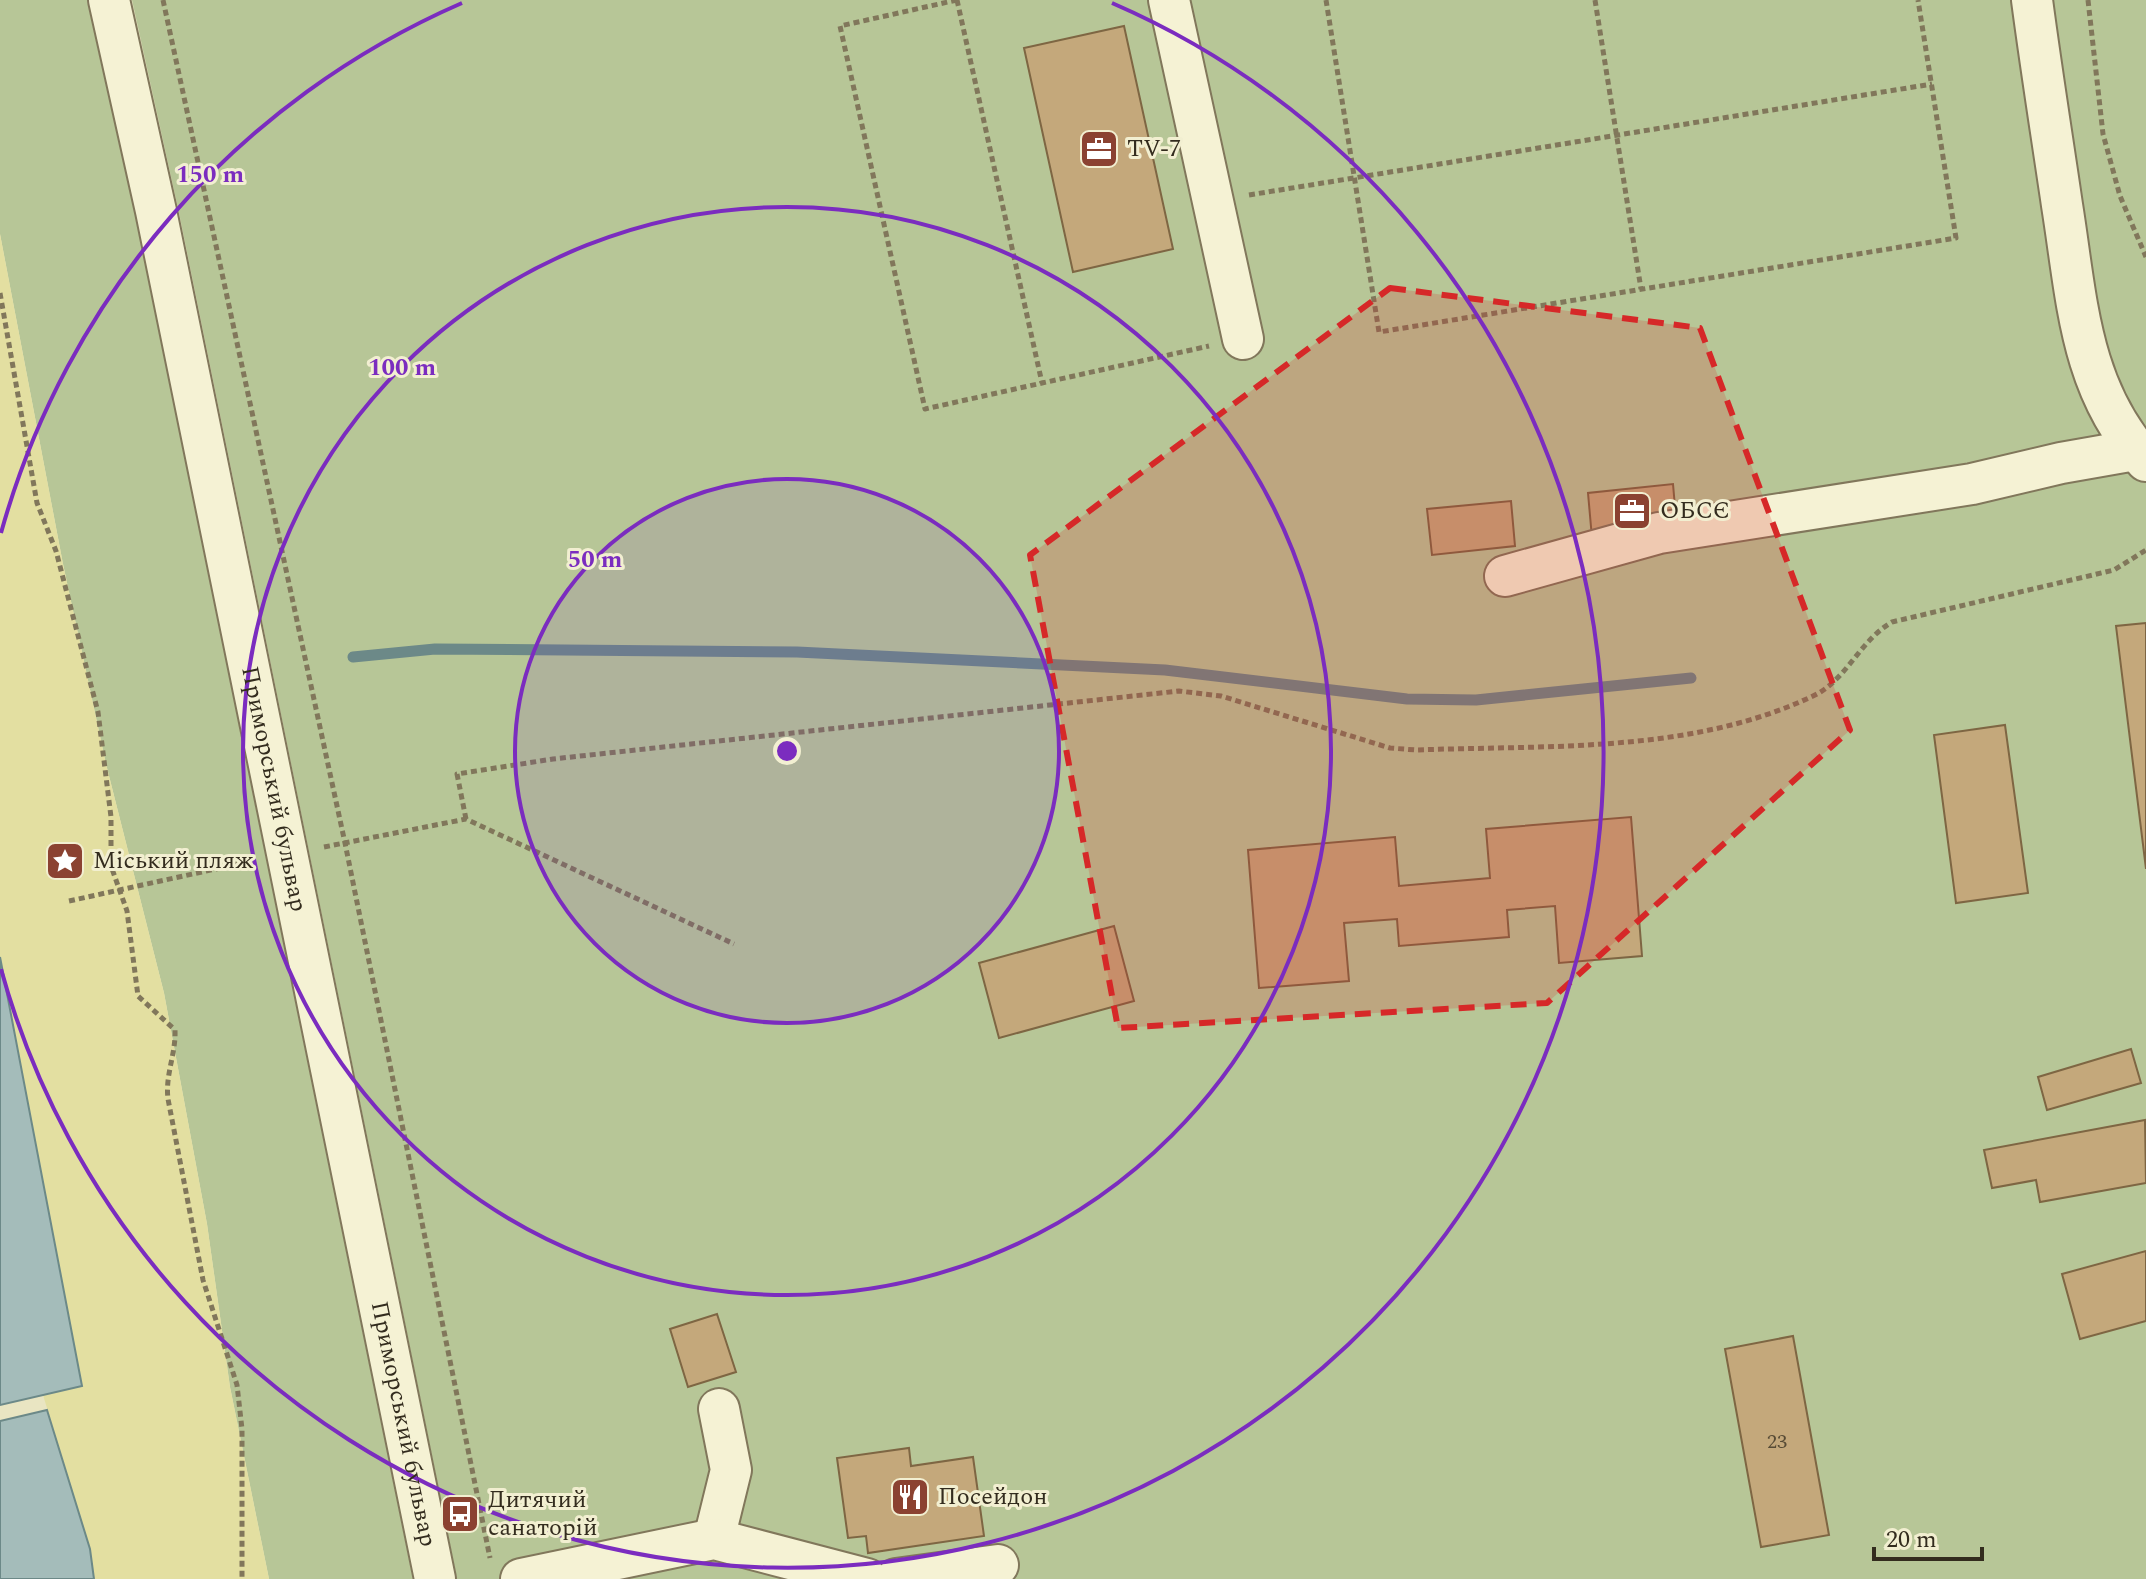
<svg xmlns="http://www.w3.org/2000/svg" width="2146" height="1579" font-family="Spectral,serif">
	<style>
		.green { fill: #b7c697 }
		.sand { fill: #e3dfa1 }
		.water { fill: #a4bcba; stroke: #6c8988; stroke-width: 2 }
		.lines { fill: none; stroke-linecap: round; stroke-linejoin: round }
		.stream { stroke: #6c8988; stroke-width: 11 }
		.building { fill: #c4a87b; stroke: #7e6643; stroke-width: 2 }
		.minor-casing { stroke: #81775b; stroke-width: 44 }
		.path { stroke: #81775b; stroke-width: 5; stroke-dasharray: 6 4; stroke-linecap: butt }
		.minor { stroke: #f5f2d4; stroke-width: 40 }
		.marked { fill: #d62828; fill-opacity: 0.2; stroke: #d62828; stroke-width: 6; stroke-dasharray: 16 10; stroke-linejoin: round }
		.ring { fill: none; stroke: #7b2cbf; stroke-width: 4 }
		.labels { text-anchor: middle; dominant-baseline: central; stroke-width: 6; stroke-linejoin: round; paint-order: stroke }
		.number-label { font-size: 20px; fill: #574b35 }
		.poi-label { font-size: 24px; fill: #332c1e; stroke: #f2efd1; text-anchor: start }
		.street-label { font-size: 24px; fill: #332c1e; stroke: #f2efd1 }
		.centre { fill: #7b2cbf; stroke: #f2efd1; stroke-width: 4 }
		.ring-label { font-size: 24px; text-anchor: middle; font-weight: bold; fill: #7b2cbf; stroke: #f2efd1; stroke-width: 6; stroke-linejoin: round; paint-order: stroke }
	</style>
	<rect width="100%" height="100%" fill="#e9e5c2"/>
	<!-- green -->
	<g class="green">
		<polygon points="0,0 87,0 135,215 413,1579 269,1579 230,1387 207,1224 164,993 106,764 63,564 0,234"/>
		<polygon points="132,0 2146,0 2146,1579 457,1579 179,213"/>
	</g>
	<!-- sand -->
	<polygon class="sand" points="0,234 63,564 106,764 164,993 207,1224 230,1387 269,1579 94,1579 90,1549 43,1395 82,1385 0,957"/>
	<!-- water -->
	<g class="water">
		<polygon points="0,957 82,1386 0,1405"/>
		<polygon points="47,1410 90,1549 94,1579 0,1579 0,1421"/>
	</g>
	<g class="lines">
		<!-- stream -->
		<polyline class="stream" points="353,657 435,649 797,652 1165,670 1407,699 1476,700 1691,678"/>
	</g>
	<!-- building -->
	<g class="building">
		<polygon points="1124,26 1173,249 1073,272 1024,48"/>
		<polygon points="1673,484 1677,530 1592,538 1588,493"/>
		<polygon points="1511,501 1515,546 1432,555 1427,509"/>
		<polygon points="2146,623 2146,869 2116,626"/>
		<polygon points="2005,725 2028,893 1956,903 1934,735"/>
		<polygon points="1631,817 1642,956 1559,963 1555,906 1507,910 1509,937 1399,946 1397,919 1344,923 1349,981 1259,988 1248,850 1395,837 1399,886 1490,878 1486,829"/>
		<polygon points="1114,926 1134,1001 999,1038 979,963"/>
		<polygon points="2131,1049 2141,1083 2047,1110 2038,1077"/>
		<polygon points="2145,1120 2146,1183 2040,1202 2036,1180 1992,1188 1984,1150"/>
		<polygon points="2146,1251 2146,1321 2080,1339 2062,1274"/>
		<polygon points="717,1314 736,1372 688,1387 670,1329"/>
		<polygon points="1793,1336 1829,1535 1761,1547 1725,1349"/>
		<polygon points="909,1448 911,1466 973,1457 984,1536 868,1553 866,1536 848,1538 837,1458"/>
	</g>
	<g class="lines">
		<!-- minor casing -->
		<g class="minor-casing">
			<g id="minor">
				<path id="s1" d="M109 0 156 211 435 1579"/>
				<polyline points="1169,0 1243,339"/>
				<path d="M2032 0C2041 68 2052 137 2062 205 2077 298 2079 388 2146 461"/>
				<polyline points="1505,576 1659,533 1972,484 2061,463 2135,450"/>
				<polyline points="714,1539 731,1470 719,1409"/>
				<polyline points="521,1579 714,1539 867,1579"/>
				<polyline points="896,1579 998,1565"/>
			</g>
		</g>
		<!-- path -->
		<g class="path">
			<polyline points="163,0 345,843 490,1558"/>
			<polyline points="957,0 840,26 925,409 1209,346"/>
			<polyline points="957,0 1042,383"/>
			<polyline points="1326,0 1379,332 1956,238 1918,0"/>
			<polyline points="1595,0 1641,289"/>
			<polyline points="2088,0 2103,134 2120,196 2146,257"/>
			<polyline points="1249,195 1932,84"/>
			<path d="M0 293 37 503 56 551 98 712 111 817V866L127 911 138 996 175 1030C176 1054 165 1075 168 1099L203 1280 237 1385 242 1429V1579"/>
			<path d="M466 819 457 774 553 759 1179 691 1221 696 1390 748 1416 750C1547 745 1691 754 1813 696 1847 680 1859 641 1892 622L2114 570 2146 550"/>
			<polyline points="324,847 466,819 734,944"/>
			<polyline points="69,901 252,861"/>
		</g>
		<!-- minor -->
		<use href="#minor" class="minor"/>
	</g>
	<!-- marked area -->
	<path class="marked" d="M1390 288 1700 328 1850 730 1547 1003 1118 1028 1030 555Z"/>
	<!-- distance rings -->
	<circle cx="787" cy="751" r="272" fill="#7b2cbf" fill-opacity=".12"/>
	<g class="ring">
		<circle cx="787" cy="751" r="272"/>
		<circle cx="787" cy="751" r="544"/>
		<path d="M1 533A816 816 0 0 1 462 3M1112 3A816 816 0 1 1 1 969"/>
	</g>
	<!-- icons -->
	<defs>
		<g id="office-square" transform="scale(2)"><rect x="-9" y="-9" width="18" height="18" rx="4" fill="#8b4231" stroke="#f2efd1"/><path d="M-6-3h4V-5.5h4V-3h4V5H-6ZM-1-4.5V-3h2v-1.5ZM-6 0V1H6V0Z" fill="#fff"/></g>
		<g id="sight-square" transform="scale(2)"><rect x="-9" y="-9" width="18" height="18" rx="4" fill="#8b4231" stroke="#f2efd1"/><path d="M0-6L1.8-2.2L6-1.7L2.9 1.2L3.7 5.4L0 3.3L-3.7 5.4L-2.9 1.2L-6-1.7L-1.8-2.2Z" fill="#fff"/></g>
		<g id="restaurant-square" transform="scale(2)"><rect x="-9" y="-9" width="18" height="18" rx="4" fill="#8b4231" stroke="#f2efd1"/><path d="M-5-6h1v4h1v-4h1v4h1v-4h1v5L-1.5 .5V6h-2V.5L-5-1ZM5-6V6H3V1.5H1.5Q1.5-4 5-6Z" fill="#fff"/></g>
		<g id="bus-square" transform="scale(2)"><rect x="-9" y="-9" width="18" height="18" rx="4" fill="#8b4231" stroke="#f2efd1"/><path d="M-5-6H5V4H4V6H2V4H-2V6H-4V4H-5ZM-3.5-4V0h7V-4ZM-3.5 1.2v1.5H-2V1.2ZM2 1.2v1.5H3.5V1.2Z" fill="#fff"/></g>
	</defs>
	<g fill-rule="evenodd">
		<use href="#office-square" x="1099" y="149"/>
		<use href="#office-square" x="1632" y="511"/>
		<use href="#sight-square" x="65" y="861"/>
		<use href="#restaurant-square" x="910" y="1497"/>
		<use href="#bus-square" x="460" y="1514"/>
	</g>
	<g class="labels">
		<!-- number labels -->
		<g class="number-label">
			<text x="1777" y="1442">23</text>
		</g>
		<!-- poi labels -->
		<g class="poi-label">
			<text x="1127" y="149">TV-7</text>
			<text x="1660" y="511">ОБСЄ</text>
			<text x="93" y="861">Міський пляж</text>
			<text x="938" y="1497">Посейдон</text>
			<text x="488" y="1500">Дитячий<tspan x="488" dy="28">санаторій</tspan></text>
		</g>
		<!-- street labels -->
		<g class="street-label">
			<text stroke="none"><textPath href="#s1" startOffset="806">Приморський бульвар</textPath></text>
			<text stroke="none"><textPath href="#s1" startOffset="1454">Приморський бульвар</textPath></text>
		</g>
	</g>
	<circle cx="787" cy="751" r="12" class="centre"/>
	<g class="ring-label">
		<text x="210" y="182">150 m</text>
		<text x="402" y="375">100 m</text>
		<text x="595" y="567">50 m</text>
	</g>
	<!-- scale -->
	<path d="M1874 1547v12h108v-12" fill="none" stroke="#332c1e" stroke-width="4"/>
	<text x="1886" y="1547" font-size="24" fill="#332c1e" stroke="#f2efd1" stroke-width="6" paint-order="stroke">20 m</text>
</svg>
